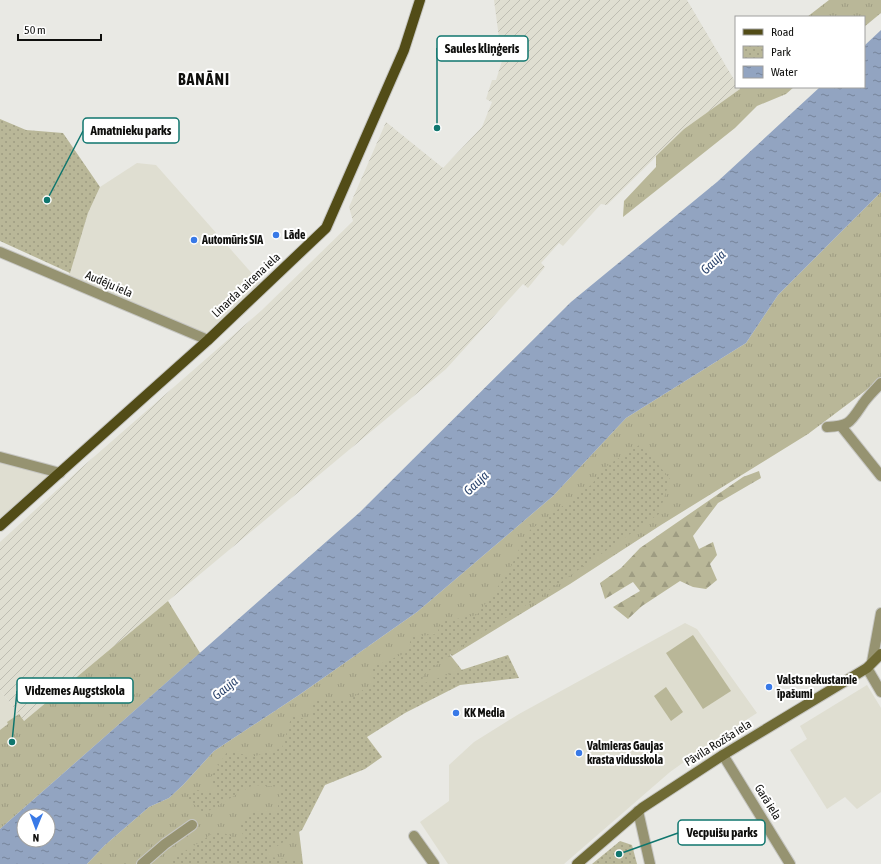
<svg xmlns="http://www.w3.org/2000/svg" width="881" height="864" font-family="'Asap Condensed',sans-serif">
	<style>
		.built { fill: #dfded1 }
		.industrial { fill: url(#industrial-furrows) }
		.grass { fill: url(#grass-tufts) }
		.forest { fill: url(#forest-firs) }
		.park { fill: url(#park-dots) }
		.pitch { fill: #b9b798 }
		.water { fill: url(#water-ripples); fill-rule: evenodd }
		.lines { fill: none; stroke-linecap: round; stroke-linejoin: round }
		.street-casing { stroke: #c6c6c2; stroke-width: 12 }
		.secondary-casing { stroke: #c6c6c2; stroke-width: 12 }
		.primary-casing { stroke: #c6c6c2; stroke-width: 12 }
		.street { stroke: #969371; stroke-width: 10 }
		.secondary { stroke: #6f6a35; stroke-width: 10 }
		.primary { stroke: #524c17; stroke-width: 10 }
		.poi-dot { fill: #3879e7; stroke: #fff; stroke-width: 1.5 }
		.labels { text-anchor: middle; dominant-baseline: central; stroke-width: 4; stroke-linejoin: round; paint-order: stroke }
		.poi-label { font-size: 12px; font-weight: bold; fill: #0f0f0d; stroke: #fff; text-anchor: start }
		.street-label { font-size: 12px; fill: #0f0f0d; stroke: #fff }
		.water-label { font-size: 13px; font-style: italic; fill: #2d466f; stroke: #fff }
		.district-label { font-size: 16px; font-weight: bold; letter-spacing: 1px; fill: #0f0f0d; stroke: #fff }
		.leader { fill: none; stroke: #0f766e; stroke-width: 1.5 }
		.callout-dot { fill: #0f766e; stroke: #fff; stroke-width: 1.5 }
		.callout { fill: #fff; stroke: #0f766e; stroke-width: 1.5 }
		.callout-label { font-size: 13px; text-anchor: middle; font-weight: bold; fill: #0f0f0d }
	</style>
	<defs>
		<pattern id="industrial-furrows" width="10" height="10" patternUnits="userSpaceOnUse"><rect width="10" height="10" fill="#dfded1"/><path d="M-1 1l2-2M0 10L10 0M9 11l2-2" fill="none" stroke="#bebdb2"/></pattern>
		<pattern id="grass-tufts" width="24" height="20" patternUnits="userSpaceOnUse"><rect width="24" height="20" fill="#b9b798"/><path d="M3 7l-1-3M5 7V3M7 7l1-3M15 17l-1-3M17 17v-4M19 17l1-3" fill="none" stroke="#9e9c82"/></pattern>
		<pattern id="forest-firs" width="22" height="20" patternUnits="userSpaceOnUse"><rect width="22" height="20" fill="#b9b798"/><path d="M5 1l3.5 6h-7zM16 11l3.5 6h-7z" fill="#9e9c82"/></pattern>
		<pattern id="park-dots" width="8" height="8" patternUnits="userSpaceOnUse"><rect width="8" height="8" fill="#b9b798"/><path d="M2 2h.1M6 6h.1" fill="none" stroke="#9e9c82" stroke-width="1.8" stroke-linecap="round"/></pattern>
		<pattern id="water-ripples" width="26" height="14" patternUnits="userSpaceOnUse"><rect width="26" height="14" fill="#92a4c1"/><path d="M2 4q2-2 4 0t4 0M15 11q2-2 4 0t4 0" fill="none" stroke="#76849b"/></pattern>
	</defs>
	<rect width="100%" height="100%" fill="#e9e9e4"/>
	<!-- built -->
	<g class="built">
		<polygon points="137,163 156,165 264,287 208,340 67,280 88,213 100,187"/>
		<polygon points="0,459 53,475 0,519"/>
		<polygon points="685,623 697,629 757,713 712,742 670,772 564,864 448,864 420,822 449,801 449,765 474,742 519,714"/>
		<polygon points="867,685 881,708 881,792 857,809 845,797 827,809 790,750 807,739 800,726"/>
		<polygon points="0,690 30,729 0,769"/>
	</g>
	<!-- industrial -->
	<polygon class="industrial" points="494,0 687,0 736,83 736,87 739,87 740,89 684,129 607,205 601,204 563,246 559,243 541,263 545,267 528,288 523,284 446,369 24,721 0,690 0,542 80,469 262,310 353,221 349,207 386,122 443,168 482,127 492,102 486,99 492,80 496,80 502,61"/>
	<!-- grass -->
	<g class="grass">
		<polygon points="829,0 881,0 881,13 864,27 864,17 807,17"/>
		<polygon points="739,87 794,87 786,94 757,106 735,128 623,217 624,201 656,167 656,156 684,129 740,89"/>
		<polygon points="881,192 881,379 808,434 661,525 570,584 452,656 433,633 465,674 367,725 297,814 303,864 87,864 105,845 149,807 169,798 183,785 214,751 299,695 417,612 553,496 626,418 746,343 778,295"/>
		<polygon points="168,601 200,653 0,829 0,730 8,724 7,722 19,714 24,721"/>
	</g>
	<!-- forest -->
	<polygon class="forest" points="759,471 761,478 718,503 693,536 699,549 713,542 717,555 710,564 717,580 706,589 693,587 680,581 642,606 628,619 613,607 640,591 633,582 605,599 600,583 621,568 640,548 743,477"/>
	<!-- park -->
	<g class="park">
		<polygon points="0,119 26,130 63,133 100,187 88,213 70,273 0,241"/>
		<polygon points="641,444 670,479 659,514 539,597 466,643 423,675 422,684 455,672 508,655 519,678 460,685 405,713 367,737 382,757 365,769 325,785 302,830 262,856 302,861 302,864 167,864 168,861 200,842 217,830 246,843 239,824 254,812 277,813 281,787 253,785 203,814 188,798 196,790 216,792 211,777 227,752 255,756 282,748 292,715 311,721 313,700 351,699 364,689 375,683 370,668 406,653 412,637 437,634 441,622 477,615 508,573 521,545 530,530 591,485 608,465"/>
		<polygon points="620,841 632,845 637,864 592,864"/>
	</g>
	<!-- pitch -->
	<g class="pitch">
		<polygon points="693,635 731,691 703,709 666,653"/>
		<polygon points="666,687 683,712 671,721 654,696"/>
	</g>
	<!-- water -->
	<path class="water" d="M881 30V192L778 295 746 343 626 418 553 496 417 612 299 695 214 751 183 785 169 798 149 807 105 845 87 864H0V829L360 512 571 302 717 182 820 87H864V46ZM24 816H48V840H24Z"/>
	<g class="lines">
		<!-- street casing -->
		<g class="street-casing">
			<g id="street">
				<polyline points="0,252 208,340"/>
				<polyline points="841,426 881,476"/>
				<path d="M827 427C849 426 850 423 862 405 867 397 875 390 881 383"/>
				<polyline points="0,457 60,473"/>
				<polyline points="872,662 881,613"/>
				<polyline points="867,668 881,692"/>
				<polyline points="723,755 790,864"/>
				<polyline points="638,811 650,864"/>
				<polyline points="414,836 434,864"/>
				<polyline points="142,864 165,844 192,825"/>
			</g>
		</g>
		<!-- secondary casing -->
		<g class="secondary-casing">
			<polyline id="secondary" points="577,864 642,808 723,755 867,668 881,654"/>
		</g>
		<!-- primary casing -->
		<g class="primary-casing">
			<polyline id="primary" points="0,526 208,340 326,228 404,50 420,0"/>
		</g>
		<!-- street -->
		<use href="#street" class="street"/>
		<!-- secondary -->
		<use href="#secondary" class="secondary"/>
		<!-- primary -->
		<use href="#primary" class="primary"/>
	</g>
	<!-- markers -->
	<g class="poi-dot">
		<circle cx="276" cy="235" r="4"/>
		<circle cx="194" cy="240" r="4"/>
		<circle cx="769" cy="687" r="4"/>
		<circle cx="456" cy="713" r="4"/>
		<circle cx="579" cy="753" r="4"/>
	</g>
	<g class="labels">
		<!-- poi labels -->
		<g class="poi-label">
			<text x="284" y="235">Lāde</text>
			<text x="202" y="240">Automūris SIA</text>
			<text x="777" y="680">Valsts nekustamie<tspan x="777" dy="14">īpašumi</tspan></text>
			<text x="464" y="713">KK Media</text>
			<text x="587" y="746">Valmieras Gaujas<tspan x="587" dy="14">krasta vidusskola</tspan></text>
		</g>
		<!-- street labels -->
		<g class="street-label">
			<text transform="translate(109 284) rotate(23)">Audēju iela</text>
			<text transform="translate(246 285) rotate(-43)">Linarda Laicena iela</text>
			<text transform="translate(718 743) rotate(-32)">Pāvila Rozīša iela</text>
			<text transform="translate(768 802) rotate(58)">Garā iela</text>
		</g>
		<!-- water labels -->
		<g class="water-label">
			<text transform="translate(713 262) rotate(-43)">Gauja</text>
			<text transform="translate(476 483) rotate(-43)">Gauja</text>
			<text transform="translate(225 688) rotate(-39)">Gauja</text>
		</g>
		<!-- district labels -->
		<g class="district-label">
			<text x="204" y="79">BANĀNI</text>
		</g>
	</g>
	<!-- callouts -->
	<path class="leader" d="M437 128L437 48M47 200L83 131M12 742L17 691M619 854L678 833"/>
	<g class="callout-dot">
		<circle cx="437" cy="128" r="4"/>
		<circle cx="47" cy="200" r="4"/>
		<circle cx="12" cy="742" r="4"/>
		<circle cx="619" cy="854" r="4"/>
	</g>
	<g class="callout">
		<rect x="437" y="36" width="91" height="25" rx="4"/>
		<rect x="83" y="118" width="96" height="25" rx="4"/>
		<rect x="17" y="678" width="116" height="25" rx="4"/>
		<rect x="678" y="820" width="87" height="25" rx="4"/>
	</g>
	<g class="callout-label">
		<text x="482" y="53">Saules kliņģeris</text>
		<text x="131" y="135">Amatnieku parks</text>
		<text x="75" y="695">Vidzemes Augstskola</text>
		<text x="722" y="837">Vecpuišu parks</text>
	</g>
	<!-- legend -->
	<rect x="735" y="16" width="130" height="72" fill="#ffffff" stroke="#9f9f9e"/>
	<rect x="743" y="29" width="20" height="6" fill="#524c17" stroke="#9f9f9e"/>
	<text x="771" y="36" font-size="12" fill="#0f0f0d">Road</text>
	<rect x="743" y="46" width="20" height="12" fill="url(#park-dots)" stroke="#9f9f9e"/>
	<text x="771" y="56" font-size="12" fill="#0f0f0d">Park</text>
	<rect x="743" y="66" width="20" height="12" fill="url(#water-ripples)" stroke="#9f9f9e"/>
	<text x="771" y="76" font-size="12" fill="#0f0f0d">Water</text>
	<!-- north arrow -->
	<g transform="translate(36 828) rotate(181)"><circle r="19" fill="#ffffff" stroke="#9f9f9e"/>
	<path d="M0-3L7 15L0 10L-7 15Z" fill="#3879e7"/>
	<text y="-6" font-size="11" font-weight="bold" text-anchor="middle" fill="#0f0f0d">N</text>
	</g>
	<!-- scale -->
	<path d="M18 34v6h83v-6" fill="none" stroke="#0f0f0d" stroke-width="2"/>
	<text x="24" y="34" font-size="12" fill="#0f0f0d" stroke="#ffffff" stroke-width="3" paint-order="stroke">50 m</text>
</svg>
